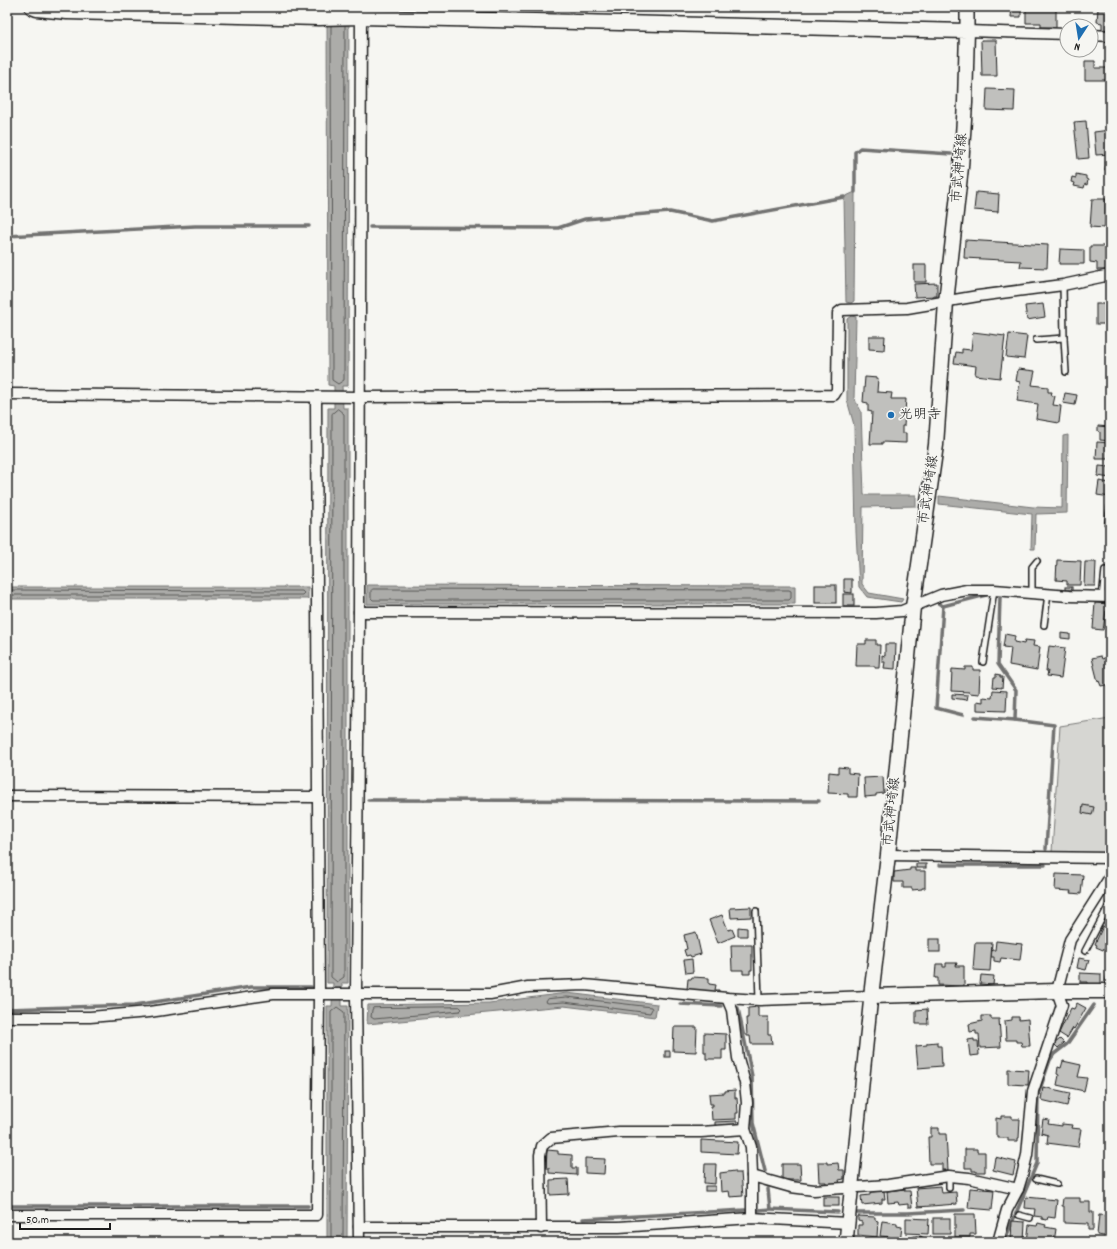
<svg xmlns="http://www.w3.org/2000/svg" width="1117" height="1249" font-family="Dekko,'Klee One',sans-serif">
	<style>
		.green { fill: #d6d6d2; stroke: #797977 }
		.water { fill: #acaca9; stroke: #727271 }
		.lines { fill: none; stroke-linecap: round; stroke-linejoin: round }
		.shore { stroke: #565654; stroke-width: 1 }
		.stream { stroke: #727271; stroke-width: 3.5 }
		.building { fill: #c0c0bd; stroke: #1c1c1c }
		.service-casing { stroke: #1c1c1c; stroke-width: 8 }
		.minor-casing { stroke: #1c1c1c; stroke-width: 13 }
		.tertiary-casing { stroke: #1c1c1c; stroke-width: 16 }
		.secondary-casing { stroke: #1c1c1c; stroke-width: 17 }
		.service { stroke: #f6f6f2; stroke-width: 5 }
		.minor { stroke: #f6f6f2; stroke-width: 10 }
		.tertiary { stroke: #f6f6f2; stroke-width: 13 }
		.secondary { stroke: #f6f6f2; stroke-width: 14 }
		.poi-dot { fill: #1f6fb2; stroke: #f6f6f2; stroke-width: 1.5 }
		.labels { text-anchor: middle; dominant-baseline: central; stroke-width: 3; stroke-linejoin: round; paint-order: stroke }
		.street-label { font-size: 14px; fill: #1c1c1c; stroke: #f6f6f2 }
		.poi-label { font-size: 14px; fill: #1c1c1c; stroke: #f6f6f2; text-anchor: start }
	</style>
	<rect width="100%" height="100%" fill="#f6f6f2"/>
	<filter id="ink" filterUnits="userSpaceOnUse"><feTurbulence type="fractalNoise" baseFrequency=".025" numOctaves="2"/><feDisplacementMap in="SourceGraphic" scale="8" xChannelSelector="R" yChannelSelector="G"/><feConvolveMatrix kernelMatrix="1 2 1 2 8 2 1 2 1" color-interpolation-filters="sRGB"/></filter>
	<g filter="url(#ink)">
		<!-- green -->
		<polygon class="green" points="1110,718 1110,843 1104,853 1052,852 1060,726"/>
		<!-- water -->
		<g class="water">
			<polygon points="327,7 349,7 348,386 342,386 343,408 348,408 348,983 342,983 342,1006 348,1006 347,1242 327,1242 327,1006 332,1006 333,983 327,983 328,408 334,408 334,386 328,385"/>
			<polygon points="855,192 854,301 851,303 846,302 844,197"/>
			<polygon points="851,316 856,317 854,398 861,411 864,495 916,495 916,506 863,507 862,584 869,593 903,599 901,602 867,597 859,587 856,532 854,425 847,400 847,319"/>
			<polygon points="1068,435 1067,513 1036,514 1035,549 1031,549 1032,514 939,504 939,496 1033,507 1062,508 1063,436"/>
			<polygon points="367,585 795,586 795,604 367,604"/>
			<rect x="7" y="587" width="301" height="12"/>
			<polygon points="567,993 657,1004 655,1017 564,1006 367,1024 368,1005 489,1003"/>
		</g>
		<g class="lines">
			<!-- shore -->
			<g class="shore">
				<polyline points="331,26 332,380 338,384 344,380 345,25"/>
				<polygon points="338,409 344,414 344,977 337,982 331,977 332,414"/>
				<polygon points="373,589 789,590 791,591 791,598 789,600 373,600 371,598 371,591"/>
				<polyline points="7,590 302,591 304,593 302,595 7,595"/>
				<polygon points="567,997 651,1007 652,1009 650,1013 564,1002 548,1003 546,1002 548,999"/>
				<polygon points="460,1007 462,1009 460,1011 374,1019 371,1017 372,1010 373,1008"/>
				<polyline points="331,1242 331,1012 337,1007 344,1012 343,1242"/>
			</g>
			<!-- stream -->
			<g class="stream">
				<polyline points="855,192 855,152 860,148 951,154"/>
				<polyline points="370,227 558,228 585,219 670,212 713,221 844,197"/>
				<polyline points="7,236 195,226 309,226"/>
				<polyline points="1000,597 998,664 1016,690 1015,720"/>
				<polyline points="938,603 943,606 936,708 963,715"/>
				<polyline points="943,606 986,595"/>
				<polyline points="975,717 1015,720 1054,725 1046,849"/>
				<polyline points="368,800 819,801"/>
				<polyline points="940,865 1045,865"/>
				<polyline points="1106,984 1110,965"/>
				<polyline points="680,1004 721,1006"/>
				<polyline points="738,1008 752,1076 753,1123 765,1171"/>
				<polyline points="7,1009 135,1005 251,987 311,987"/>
				<polyline points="768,1189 770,1209 838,1212"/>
				<polyline points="7,1206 308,1206"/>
				<polyline points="759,1210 770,1209"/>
				<polyline points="857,1213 908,1213 964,1210"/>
				<polyline points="583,1219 745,1210"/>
				<polyline points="1004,1242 1037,1163 1038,1095 1050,1060 1054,1054 1067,1044 1094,1005"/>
			</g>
		</g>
		<!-- building -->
		<g class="building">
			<polygon points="1012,7 1021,7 1021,17 1011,17"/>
			<polygon points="1026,7 1047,7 1047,9 1056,9 1056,27 1041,27 1041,23 1026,23"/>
			<polygon points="1098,8 1110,8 1110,30 1102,30 1102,23 1097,22"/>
			<polygon points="981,40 996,40 997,76 982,76"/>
			<polygon points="1085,61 1095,61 1095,68 1110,68 1110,83 1107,83 1107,80 1085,80"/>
			<polygon points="987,89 1015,90 1014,111 986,110"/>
			<polygon points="1086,121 1089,158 1078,159 1074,122"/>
			<polygon points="1110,130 1110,154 1096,155 1094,132"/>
			<polygon points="1106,161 1110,161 1110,170 1105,170"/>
			<polygon points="1076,174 1086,176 1086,179 1088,180 1087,185 1085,184 1084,188 1074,186 1075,183 1071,182 1072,177 1076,178"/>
			<polygon points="976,192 999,194 998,212 974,210"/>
			<polygon points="1092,199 1106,199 1105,228 1090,227"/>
			<polygon points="965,240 1048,245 1047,268 1020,267 1021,261 964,258"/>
			<polygon points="1090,246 1110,246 1110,270 1097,270 1097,263 1090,262"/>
			<polygon points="1060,249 1084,250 1084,264 1059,264"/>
			<rect x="914" y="265" width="12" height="17"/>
			<polygon points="937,283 937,296 915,297 914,284"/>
			<polygon points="1043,304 1045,317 1027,320 1025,306"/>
			<rect x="1096" y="304" width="14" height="20"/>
			<polygon points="973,332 1005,336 1000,378 975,375 976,366 954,363 956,352 962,353 962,349 971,350"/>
			<polygon points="1009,334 1027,336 1024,359 1006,357"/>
			<polygon points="869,336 885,336 884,350 869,349"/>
			<polygon points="1018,369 1035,371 1032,385 1048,387 1048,392 1052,392 1051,395 1055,396 1053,405 1061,406 1059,423 1036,419 1038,404 1017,401 1020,382 1016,381"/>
			<polygon points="865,377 878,378 877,392 892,393 891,399 906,399 904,426 902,426 902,433 906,433 906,443 882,442 882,444 870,444 872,412 868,411 868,403 863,402"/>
			<polygon points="1065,393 1077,395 1075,405 1063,403"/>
			<polygon points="1098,426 1110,427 1110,441 1100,440 1100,432 1098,431"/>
			<polygon points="1097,442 1110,443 1110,459 1096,459"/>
			<polygon points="1099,466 1110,467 1110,478 1098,476"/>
			<polygon points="1099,481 1110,483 1110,497 1097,495"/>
			<polygon points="1107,505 1110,505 1110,526 1104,525"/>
			<polygon points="1057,560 1081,561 1080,585 1067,585 1067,581 1056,580"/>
			<polygon points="1085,562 1096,562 1095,586 1084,586"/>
			<polygon points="844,579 852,579 852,593 844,592"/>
			<rect x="815" y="585" width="21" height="18"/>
			<rect x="1065" y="587" width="7" height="3"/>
			<rect x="843" y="594" width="11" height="12"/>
			<polygon points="1095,603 1110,604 1110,612 1106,611 1103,630 1093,629"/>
			<polygon points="1110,624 1110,638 1108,638 1106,625"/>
			<polygon points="1061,633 1070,634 1070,639 1061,638"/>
			<polygon points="1005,634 1015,636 1014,642 1024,644 1025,640 1034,641 1033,646 1040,647 1037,670 1009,665 1011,648 1003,647"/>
			<polygon points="866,640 876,640 876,645 880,645 879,668 875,668 875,666 856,666 857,644 866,644"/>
			<polygon points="885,644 896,644 895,669 884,668 885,662 882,662 882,655 885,656"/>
			<polygon points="1049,646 1065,648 1061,678 1047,676 1048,671 1046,671"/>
			<polygon points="1101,656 1102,659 1107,657 1110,668 1110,684 1101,686 1099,681 1098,682 1092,658"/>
			<polygon points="965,667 973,667 973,670 980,670 979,694 969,693 969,692 951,691 952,669 965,670"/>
			<polygon points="996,674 1000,675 1000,677 1003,677 1002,688 993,687 994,677 996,677"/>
			<polygon points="993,690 1007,691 1006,711 977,710 977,701 983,702 983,697 992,698"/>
			<polygon points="952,694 968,695 967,700 952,698"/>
			<polygon points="838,767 848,768 848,773 858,774 857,797 848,797 848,794 828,793 829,772 838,773"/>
			<polygon points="883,777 884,793 876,794 876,796 865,797 864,778"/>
			<polygon points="1083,805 1094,807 1092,815 1082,813"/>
			<rect x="916" y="864" width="10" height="4"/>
			<polygon points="910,868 915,868 915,871 925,871 925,888 922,888 922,889 912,890 912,888 903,888 903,882 894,882 894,872 910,870"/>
			<polygon points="1056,874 1083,875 1081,894 1070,893 1071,891 1055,890"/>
			<polygon points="751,907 751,917 731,918 730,908"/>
			<polygon points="722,915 728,930 732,929 735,936 718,943 709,920"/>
			<polygon points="1103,926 1110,929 1110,951 1104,948 1103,950 1096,947 1097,945 1095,944"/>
			<polygon points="738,927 747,928 747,936 738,936"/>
			<polygon points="696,932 701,954 691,957 690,955 686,956 684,950 687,949 684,935"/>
			<rect x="929" y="939" width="11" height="13"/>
			<polygon points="996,941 1022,944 1020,960 1001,958 1000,962 994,961 994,957 991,957 992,950 995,950"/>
			<polygon points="975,943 992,943 990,971 973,970"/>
			<polygon points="731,945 752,945 752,970 750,970 750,974 743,974 743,970 732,970"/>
			<polygon points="1079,958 1089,960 1086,970 1077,968"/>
			<polygon points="692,959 693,972 686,973 684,960"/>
			<polygon points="946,963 957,963 956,966 964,966 964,986 938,985 938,978 935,978 936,964 943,964 943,967 946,967"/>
			<polygon points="1080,973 1101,974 1101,985 1088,984 1088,982 1080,982"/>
			<polygon points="981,975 994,976 993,985 980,984"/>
			<polygon points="692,977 709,978 709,984 716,985 715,990 719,990 719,995 687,989 688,979 691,979"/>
			<polygon points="1077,1003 1086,1008 1074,1029 1073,1028 1067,1038 1059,1033 1071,1008 1074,1009"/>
			<polygon points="758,1007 758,1017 768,1017 768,1035 771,1035 772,1044 751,1044 750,1036 747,1036 746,1018 748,1018 748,1008"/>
			<polygon points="927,1009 928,1024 916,1024 916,1010"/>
			<polygon points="982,1016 991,1016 991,1019 999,1019 1001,1047 980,1048 979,1034 976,1034 976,1031 970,1032 969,1024 982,1021"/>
			<polygon points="1012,1017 1019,1017 1019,1020 1028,1019 1030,1046 1022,1046 1021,1042 1016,1042 1016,1040 1006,1040 1005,1021 1012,1020"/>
			<polygon points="674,1027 697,1027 696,1052 673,1051"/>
			<polygon points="704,1033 726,1034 726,1050 722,1050 722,1059 706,1059 706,1052 704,1052"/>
			<polygon points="974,1039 974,1041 978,1041 979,1055 970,1056 968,1040"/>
			<polygon points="1060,1039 1064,1043 1058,1048 1054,1044"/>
			<polygon points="937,1042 937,1046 941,1046 942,1066 918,1068 916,1046 927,1045 927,1043"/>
			<rect x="665" y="1051" width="5" height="6"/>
			<polygon points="1063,1061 1081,1065 1078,1077 1087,1078 1084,1091 1057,1085 1059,1075 1057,1074 1058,1067 1061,1068"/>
			<polygon points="1008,1069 1029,1070 1028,1085 1008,1084"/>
			<polygon points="1043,1087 1070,1093 1067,1106 1041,1100"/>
			<polygon points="735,1090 735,1098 737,1098 738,1113 736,1113 736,1119 712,1120 711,1106 713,1106 713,1104 710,1104 709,1094 725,1093 725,1091"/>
			<polygon points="1001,1116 1012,1116 1012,1119 1020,1119 1019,1138 1018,1138 1018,1141 1008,1141 1008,1138 998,1138 998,1136 996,1136 996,1118 1001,1119"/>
			<polygon points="1043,1119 1049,1120 1048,1124 1062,1126 1062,1124 1072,1125 1071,1128 1081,1129 1078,1147 1047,1143 1048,1135 1041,1133"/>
			<polygon points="737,1121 737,1127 715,1127 715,1122"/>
			<polygon points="931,1128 939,1128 939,1134 946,1134 948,1170 942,1170 942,1164 929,1164 928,1137 931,1137"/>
			<polygon points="701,1140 738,1142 737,1154 701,1152"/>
			<polygon points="965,1149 977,1149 977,1152 985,1152 985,1172 976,1172 976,1171 972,1171 972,1168 965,1168"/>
			<polygon points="547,1150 558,1151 558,1154 572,1155 572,1168 577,1168 577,1175 549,1173 549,1168 546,1168"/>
			<polygon points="995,1157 1016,1162 1013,1175 993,1170"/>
			<polygon points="585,1158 605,1159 604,1174 585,1173"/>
			<polygon points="818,1162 827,1162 827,1164 838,1163 839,1170 844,1170 844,1179 839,1180 840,1184 826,1184 826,1182 819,1182"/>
			<polygon points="705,1164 716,1164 715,1184 704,1183"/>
			<polygon points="782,1164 800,1164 801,1180 782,1180"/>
			<polygon points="735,1171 735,1173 741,1173 743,1196 730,1197 729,1191 721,1192 720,1173"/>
			<polygon points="568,1179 569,1194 550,1195 550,1180"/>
			<rect x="705" y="1186" width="10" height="5"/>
			<polygon points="941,1186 942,1193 956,1192 957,1204 918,1207 916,1188"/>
			<polygon points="970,1188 994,1190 992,1210 968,1208"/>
			<polygon points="905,1189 905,1191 910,1191 912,1207 908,1207 908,1204 899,1205 898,1202 888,1203 887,1191"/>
			<polygon points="884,1191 885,1199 882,1199 882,1203 862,1205 861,1196 870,1195 870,1192"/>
			<rect x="823" y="1197" width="16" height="9"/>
			<polygon points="1026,1197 1057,1200 1055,1218 1048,1217 1047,1220 1042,1219 1042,1217 1034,1216 1035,1209 1025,1208"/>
			<polygon points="1063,1198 1080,1198 1080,1202 1090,1202 1090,1212 1093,1212 1093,1230 1088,1230 1088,1224 1064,1223 1064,1206 1062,1206"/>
			<polygon points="955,1214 975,1214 976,1234 970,1234 970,1237 955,1237"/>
			<polygon points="1099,1215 1110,1216 1110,1237 1097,1235"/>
			<polygon points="858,1216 875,1217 875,1220 878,1221 877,1237 858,1235 858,1225 862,1225 862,1222 858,1221"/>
			<polygon points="906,1218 929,1219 928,1234 906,1233"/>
			<rect x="933" y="1218" width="17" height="16"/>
			<polygon points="882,1221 897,1223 897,1226 902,1227 900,1242 890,1241 890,1237 880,1236"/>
			<polygon points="1012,1221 1025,1222 1024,1242 1011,1242"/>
			<polygon points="1038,1223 1046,1225 1045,1227 1056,1229 1054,1242 1027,1242 1029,1225 1037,1226"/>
		</g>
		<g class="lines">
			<!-- service casing -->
			<g class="service-casing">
				<g id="service">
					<polyline points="1063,285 1064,338 1066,372"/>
					<polyline points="1036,340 1064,338"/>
					<polyline points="1032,593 1032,567 1037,561"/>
					<polyline points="1102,598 1105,570"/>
					<polyline points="1044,625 1048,594"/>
					<polyline points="983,662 994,590"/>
					<polyline points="756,911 759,1000"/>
					<polyline points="1085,951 1110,903"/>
					<polyline points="1036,1179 1057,1184"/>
					<polyline points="949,1188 949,1176"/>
					<polyline points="1019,1215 1030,1218"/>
				</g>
			</g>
			<!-- minor casing -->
			<g class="minor-casing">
				<g id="minor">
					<polyline points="967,31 1067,34"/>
					<polyline points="1091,35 1110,36"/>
					<polyline points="7,394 360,397 834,395 837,390 838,313 842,310 907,308 978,296 1063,285 1110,275"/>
					<polyline points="359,612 876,613 902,611 941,595 967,590 994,590 1069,596 1110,597"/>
					<polyline points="7,796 318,797"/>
					<polyline points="888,855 1110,858"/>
					<polyline points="727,998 732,1010 738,1058 745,1083 747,1103 745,1129 751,1147 752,1176 752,1218"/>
					<polyline points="7,1017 90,1017 149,1012 273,994 490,994 528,987 557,986 584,985 727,998 759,1000 871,996"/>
					<polyline points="752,1176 791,1187 814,1190 888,1185 949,1176 969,1178 1018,1189"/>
					<polyline points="7,1215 317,1215 319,995 316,397"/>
					<polyline points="359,1227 619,1227 752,1218 848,1223"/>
					<polyline points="541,1228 540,1155 542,1146 551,1138 619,1132 701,1132 745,1129"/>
					<polyline points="359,1242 356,995 359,612 361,7"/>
					<polyline points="916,1242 919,1242"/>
					<polyline points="998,1242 1007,1210 1018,1189 1022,1176 1027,1155 1033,1091 1062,1005 1057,991 1070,940 1110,877"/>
				</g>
			</g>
			<!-- tertiary casing -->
			<g class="tertiary-casing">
				<g id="tertiary">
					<polyline points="967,31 967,7"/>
					<polyline points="846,1242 871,996"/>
				</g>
			</g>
			<!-- secondary casing -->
			<g class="secondary-casing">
				<polyline id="secondary" points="32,7 37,9 67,12 319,18 361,17 967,31 965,103 961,167 946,302 936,445 913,607 888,855 871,996 1057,991 1110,991"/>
			</g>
			<!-- service -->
			<use href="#service" class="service"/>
			<!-- minor -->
			<use href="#minor" class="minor"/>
			<!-- tertiary -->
			<use href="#tertiary" class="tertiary"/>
			<!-- secondary -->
			<use href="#secondary" class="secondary"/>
		</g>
	</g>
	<!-- markers -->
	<circle class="poi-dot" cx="891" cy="415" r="4"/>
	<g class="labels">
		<!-- street labels -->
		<g class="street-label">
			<text transform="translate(960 168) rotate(-85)">市武神埼線</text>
			<text transform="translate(929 490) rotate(-82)">市武神埼線</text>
			<text transform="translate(892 812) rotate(-84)">市武神埼線</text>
		</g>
		<!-- poi labels -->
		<g class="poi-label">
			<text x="899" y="415">光明寺</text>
		</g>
	</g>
	<!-- margin -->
	<rect width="1117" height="1249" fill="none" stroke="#f6f6f2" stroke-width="24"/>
	<rect x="12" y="12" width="1093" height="1225" fill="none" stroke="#1c1c1c" stroke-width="1.5" filter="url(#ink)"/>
	<!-- north arrow -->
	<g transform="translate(1079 38) rotate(192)"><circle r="19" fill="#f6f6f2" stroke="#9f9f9c"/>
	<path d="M0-3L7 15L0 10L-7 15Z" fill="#1f6fb2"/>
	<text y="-6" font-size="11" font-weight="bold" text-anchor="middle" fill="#1c1c1c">N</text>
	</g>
	<!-- scale -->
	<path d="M20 1223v6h90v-6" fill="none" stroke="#1c1c1c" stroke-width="2"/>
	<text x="26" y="1223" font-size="12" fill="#1c1c1c" stroke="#f6f6f2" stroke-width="3" paint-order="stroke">50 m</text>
</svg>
